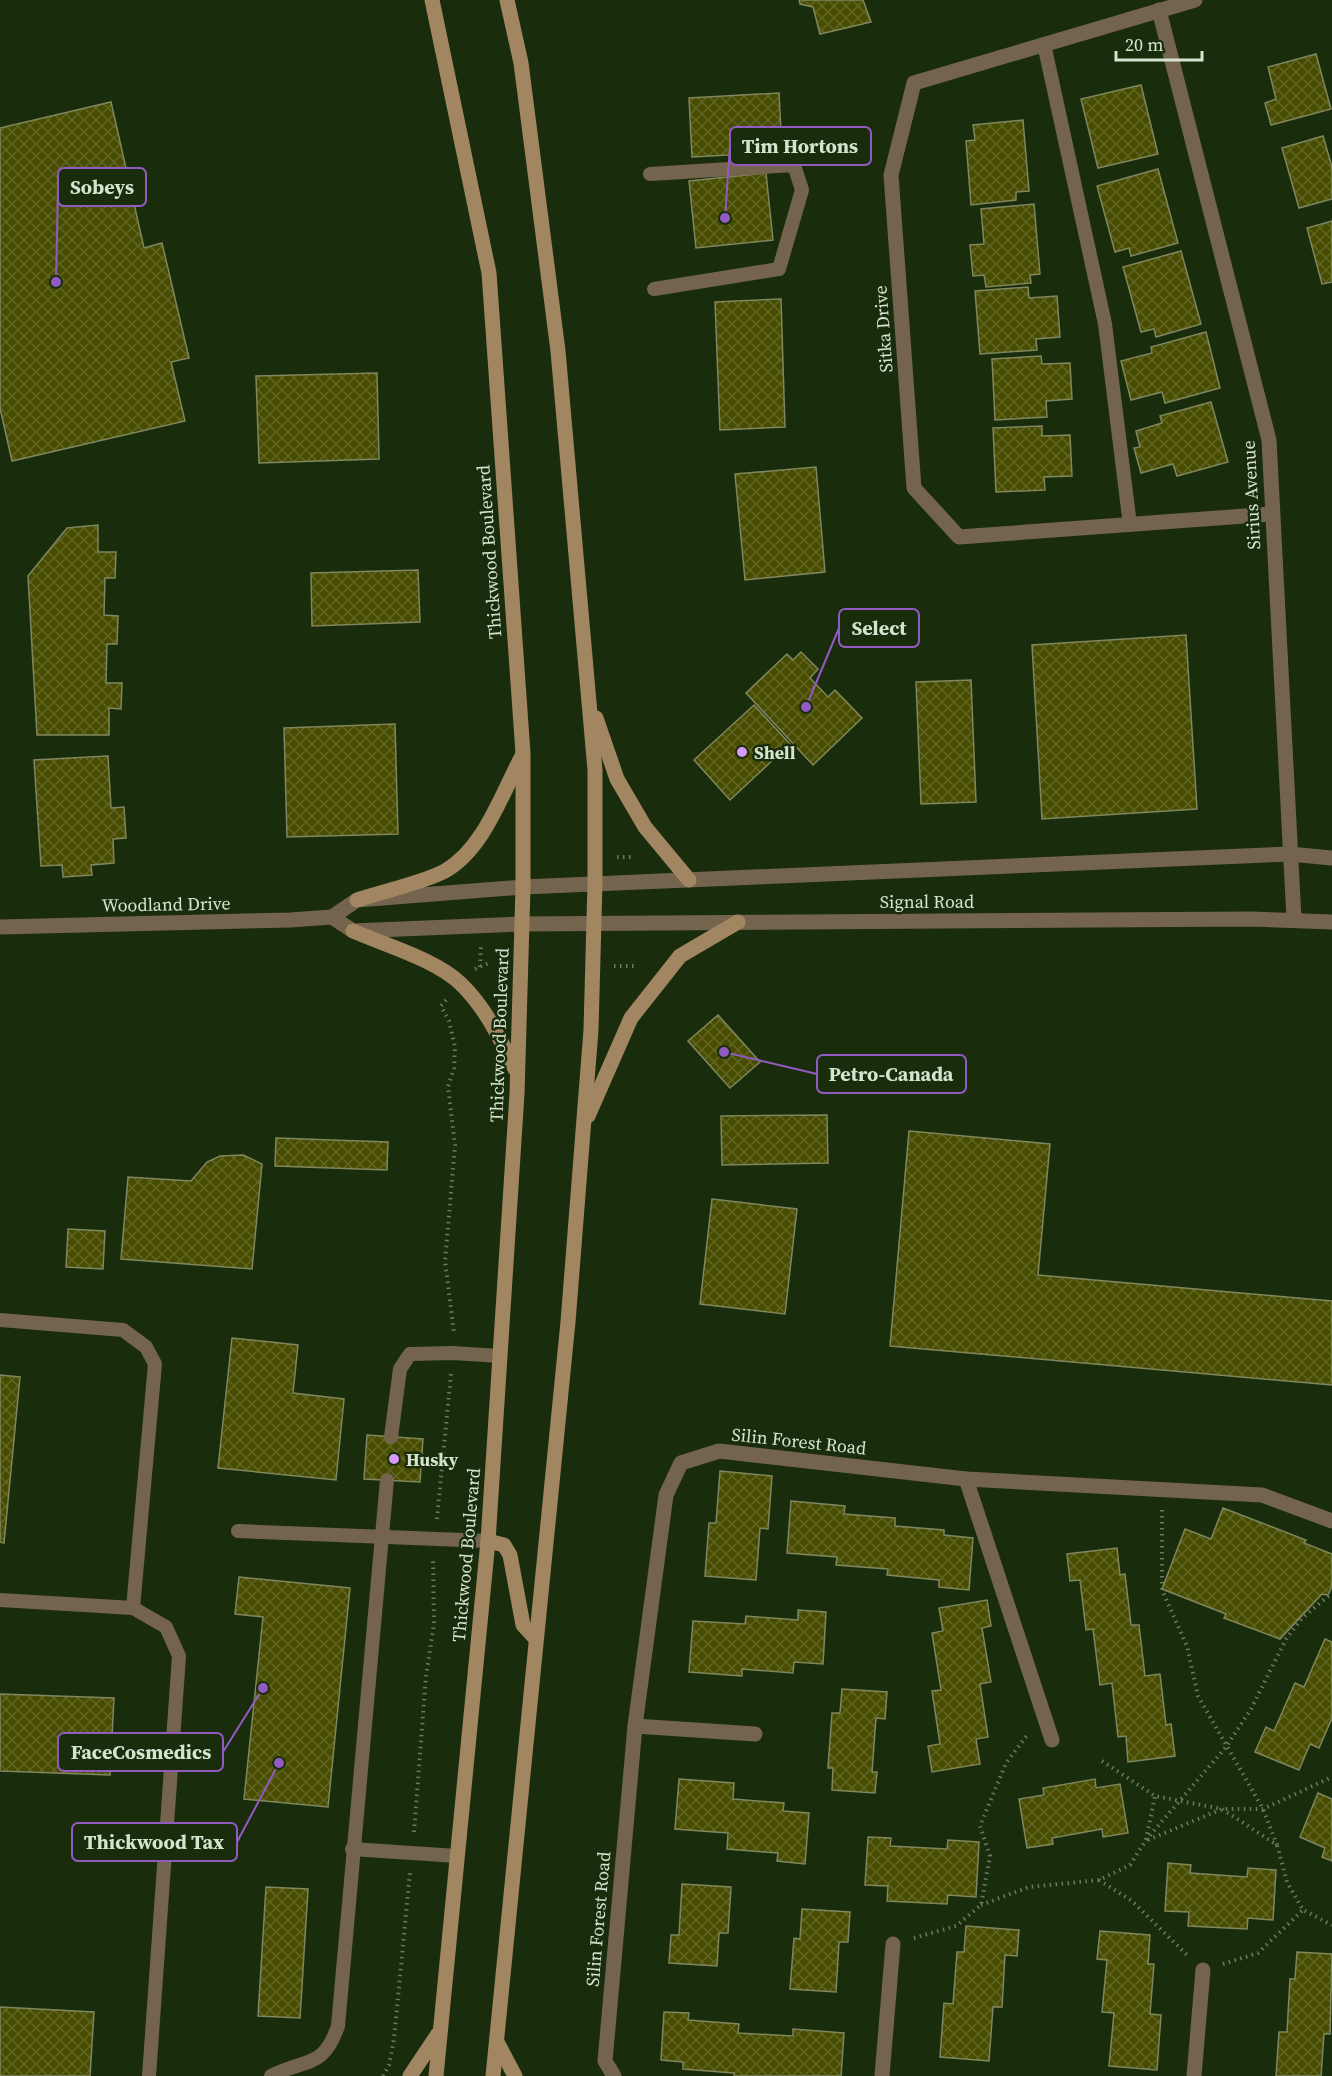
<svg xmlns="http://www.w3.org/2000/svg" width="1332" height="2076" font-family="'Source Serif 4',serif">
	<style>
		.building { fill: url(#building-cross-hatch); stroke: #80865d; stroke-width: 1.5 }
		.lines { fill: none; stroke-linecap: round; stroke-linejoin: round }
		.path { stroke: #6a7b60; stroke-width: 4; stroke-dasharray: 1.5 4.5; stroke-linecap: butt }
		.service { stroke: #75644d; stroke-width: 14 }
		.minor { stroke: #75644d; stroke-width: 15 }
		.tertiary { stroke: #75644d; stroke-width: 15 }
		.secondary { stroke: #a28662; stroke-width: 15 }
		.poi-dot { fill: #d99af7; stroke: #192d0c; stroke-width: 2 }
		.labels { text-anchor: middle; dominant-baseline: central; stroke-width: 5; stroke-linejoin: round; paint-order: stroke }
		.street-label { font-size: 18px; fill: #d6e3cf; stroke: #192d0c }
		.poi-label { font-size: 18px; font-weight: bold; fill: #d6e3cf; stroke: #192d0c; text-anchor: start }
		.leader { fill: none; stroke: #925ac3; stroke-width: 2 }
		.callout-dot { fill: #925ac3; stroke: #192d0c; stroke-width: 2 }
		.callout { fill: #192d0c; stroke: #925ac3; stroke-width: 2 }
		.callout-label { font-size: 20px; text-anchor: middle; font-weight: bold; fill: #d6e3cf }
	</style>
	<defs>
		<pattern id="building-cross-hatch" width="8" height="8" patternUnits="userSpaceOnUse" patternTransform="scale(1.5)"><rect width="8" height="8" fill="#474c00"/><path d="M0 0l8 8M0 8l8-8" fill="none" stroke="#616624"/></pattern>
	</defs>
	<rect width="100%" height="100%" fill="#192d0c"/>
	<!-- building -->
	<g class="building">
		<polygon points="799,0 863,0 871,22 820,34 813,7 800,4"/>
		<polygon points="1316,54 1331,109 1271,125 1265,103 1276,99 1268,67"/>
		<polygon points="1141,85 1158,154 1098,168 1081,99"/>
		<polygon points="779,93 782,152 692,157 689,98"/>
		<polygon points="111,102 144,248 162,243 189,358 171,362 185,421 12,461 0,408 0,128"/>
		<polygon points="1023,120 1029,191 1016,192 1016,200 971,205 966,141 975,140 973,125"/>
		<polygon points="1323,136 1332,167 1332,199 1299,208 1282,148"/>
		<polygon points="1158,169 1178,243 1131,256 1129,248 1115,252 1097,186"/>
		<polygon points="766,173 773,240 696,248 689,181"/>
		<polygon points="1034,204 1040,274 1030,275 1031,283 986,287 984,275 973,276 970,245 984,244 981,209"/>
		<polygon points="1332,221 1332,282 1322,284 1307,228"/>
		<polygon points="1181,251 1201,324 1156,337 1154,329 1141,332 1123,267"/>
		<polygon points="1028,287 1029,298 1057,296 1060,337 1036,339 1037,350 980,354 975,291"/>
		<polygon points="781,299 785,427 720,430 715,302"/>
		<polygon points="1206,332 1220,388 1165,403 1162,392 1131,400 1121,361 1152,353 1151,347"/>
		<polygon points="1041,356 1042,364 1070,363 1072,399 1046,401 1047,417 995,420 992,359"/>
		<polygon points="377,373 379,459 259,463 256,376"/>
		<polygon points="1211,402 1228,462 1177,476 1173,464 1141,473 1134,448 1140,447 1136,431 1162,423 1160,416"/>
		<polygon points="1042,426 1042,436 1070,435 1072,476 1044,477 1045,490 996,492 993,428"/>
		<polygon points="816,467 825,572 745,580 735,474"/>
		<polygon points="98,525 98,552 116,552 115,578 105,578 104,615 118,616 117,644 107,644 106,683 122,683 121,709 109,708 109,735 37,735 28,576 67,528"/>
		<polygon points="418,570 420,622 312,626 311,573"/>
		<polygon points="1186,635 1197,809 1042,819 1032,645"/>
		<polygon points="801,652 818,669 810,678 828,697 835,690 862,718 813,765 746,693 787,654 793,660"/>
		<polygon points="971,680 976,802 921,804 916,682"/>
		<polygon points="754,705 790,744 730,800 694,760"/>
		<polygon points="395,724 398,834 287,837 284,728"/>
		<polygon points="108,756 111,808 124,807 126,838 113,839 114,863 91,865 92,875 63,877 62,865 41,866 34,760"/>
		<polygon points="718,1015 760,1062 730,1088 688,1041"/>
		<polygon points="827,1115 828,1163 722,1165 721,1116"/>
		<polygon points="909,1131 1050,1144 1038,1275 1332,1301 1332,1385 890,1346"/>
		<polygon points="276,1138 388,1142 387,1170 275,1166"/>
		<polygon points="243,1155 262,1164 252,1269 121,1259 128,1177 191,1181 207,1162 220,1156"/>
		<polygon points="712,1199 797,1209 785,1314 700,1304"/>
		<polygon points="68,1229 105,1231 103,1269 66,1267"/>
		<polygon points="232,1338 298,1345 293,1393 344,1399 336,1480 218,1468"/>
		<polygon points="0,1375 20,1377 4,1543 0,1542"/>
		<polygon points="367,1435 423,1439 420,1482 364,1479"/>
		<polygon points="720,1471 772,1476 768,1529 760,1528 756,1580 705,1576 709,1523 716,1523"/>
		<polygon points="791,1501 845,1506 844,1514 895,1518 895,1526 944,1530 944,1535 973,1538 969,1590 939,1587 939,1580 887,1575 888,1569 836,1565 837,1557 787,1553"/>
		<polygon points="1223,1508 1306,1540 1304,1543 1332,1554 1332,1586 1328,1595 1322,1594 1280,1639 1224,1618 1226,1614 1162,1589 1185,1529 1211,1539"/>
		<polygon points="1117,1548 1120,1575 1125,1574 1131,1625 1139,1625 1145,1676 1160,1674 1166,1725 1171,1724 1175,1756 1128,1762 1126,1736 1118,1737 1112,1683 1100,1685 1093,1629 1086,1630 1080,1580 1070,1581 1067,1554"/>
		<polygon points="239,1577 350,1588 328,1807 244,1799 263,1617 235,1614"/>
		<polygon points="987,1600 991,1626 982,1628 991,1682 980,1684 988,1737 976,1739 980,1764 932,1772 928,1746 940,1744 932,1691 941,1690 932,1633 943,1631 939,1608"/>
		<polygon points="798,1610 826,1612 823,1664 794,1662 793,1673 742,1669 742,1676 689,1672 693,1621 745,1624 746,1616 798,1620"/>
		<polygon points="1325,1639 1332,1642 1332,1718 1319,1748 1310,1744 1299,1770 1255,1752 1266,1727 1274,1731 1295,1683 1304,1687"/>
		<polygon points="842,1689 887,1692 885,1719 876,1718 872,1772 877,1772 875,1793 832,1790 833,1768 828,1768 832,1713 840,1713"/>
		<polygon points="0,1694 114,1698 110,1775 0,1771"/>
		<polygon points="679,1779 734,1783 733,1799 784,1803 783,1811 809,1813 805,1864 777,1861 778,1853 727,1849 728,1833 675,1829"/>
		<polygon points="1095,1779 1096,1788 1120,1784 1128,1833 1103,1837 1102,1829 1052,1838 1053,1844 1027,1848 1019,1799 1044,1795 1043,1788"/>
		<polygon points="1318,1793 1332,1799 1332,1861 1322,1857 1325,1848 1300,1837"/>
		<polygon points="868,1837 891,1838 890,1846 947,1849 948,1840 979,1842 976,1897 948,1895 947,1904 887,1901 888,1886 865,1885"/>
		<polygon points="1168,1863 1191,1865 1190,1873 1247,1877 1248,1868 1276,1870 1273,1920 1248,1918 1247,1929 1188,1926 1189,1912 1165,1911"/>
		<polygon points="682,1884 731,1887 728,1933 719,1933 717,1966 669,1963 671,1935 679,1935"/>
		<polygon points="266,1887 308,1889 300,2018 258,2016"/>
		<polygon points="802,1909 850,1912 848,1942 839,1942 836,1992 790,1989 794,1938 800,1939"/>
		<polygon points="966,1926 1019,1930 1017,1956 1005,1955 1002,2007 993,2007 989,2061 940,2057 944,2003 953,2004 957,1952 964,1952"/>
		<polygon points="1100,1931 1150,1935 1148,1964 1154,1964 1150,2014 1161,2015 1157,2070 1109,2066 1114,2013 1102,2012 1107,1960 1097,1959"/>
		<polygon points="1297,1952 1332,1954 1330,2034 1324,2034 1321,2076 1276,2076 1279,2032 1287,2032 1290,1979 1295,1979"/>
		<polygon points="0,2007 94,2012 90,2076 0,2076"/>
		<polygon points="664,2012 689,2013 688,2020 739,2024 738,2033 793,2036 793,2029 844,2033 841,2076 734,2076 734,2073 683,2069 683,2062 661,2060"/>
	</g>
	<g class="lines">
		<!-- path -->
		<g class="path">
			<polyline points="617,857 632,857"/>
			<polyline points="614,966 636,966"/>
			<polyline points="480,967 481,946"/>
			<polyline points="475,969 491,962"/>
			<polyline points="446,1000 441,1006 449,1021 455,1047 454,1068 448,1087 455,1145 445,1261 454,1333"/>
			<polyline points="1162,1510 1162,1590 1187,1646 1198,1696 1263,1809 1277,1845"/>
			<polyline points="437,1519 451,1374"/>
			<polyline points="1102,1761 1155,1796 1222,1809 1277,1845 1287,1882 1303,1910 1332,1925"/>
			<polyline points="414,1832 426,1676 434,1624 433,1559"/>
			<polyline points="1146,1840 1226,1747 1251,1709 1286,1639 1302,1618 1332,1593"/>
			<polyline points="1148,1840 1222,1809 1263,1809 1332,1777"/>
			<polyline points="1099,1880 1132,1901 1189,1957"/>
			<polyline points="981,1905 1029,1887 1099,1880 1130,1865 1146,1840 1155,1796"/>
			<polyline points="914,1938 956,1926 981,1905 990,1856 980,1826 1006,1763 1028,1734"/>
			<polyline points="1223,1964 1258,1953 1303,1910"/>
			<polyline points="383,2076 389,2065 394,2039 410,1872"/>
		</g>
		<!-- service -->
		<g class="service">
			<polyline points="1044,44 1105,324 1130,525"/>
			<polyline points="650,174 794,165 802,190 779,269 654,289"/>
			<polyline points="0,1320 123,1330 146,1347 155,1364 133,1608 166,1627 179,1656 149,2076"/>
			<polyline points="391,1437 400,1369 410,1354 453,1353 499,1356"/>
			<polyline points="238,1531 488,1541"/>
			<polyline points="0,1600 133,1608"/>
			<polyline points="352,1849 457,1856"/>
			<path d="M271 2076C305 2058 323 2070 338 2026L387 1480"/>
		</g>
		<!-- minor -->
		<g class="minor">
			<polyline points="1195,0 914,83 891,175 914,488 959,537 1272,514"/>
			<polyline points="1159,10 1269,440 1294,919"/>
			<polyline points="332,917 353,931 522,924"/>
			<polyline points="0,927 290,920 332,917 357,900 523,887"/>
			<polyline points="966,1479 1052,1740"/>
			<polyline points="635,1726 755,1734"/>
			<polyline points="614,2076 605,2061 635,1726 666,1495 681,1463 719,1451 966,1479 1262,1495 1332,1521"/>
			<polyline points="882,2076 893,1944"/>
			<polyline points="1194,2076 1203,1970"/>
		</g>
		<!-- tertiary -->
		<g class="tertiary">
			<polyline points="523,887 1290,854 1332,858"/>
			<polyline points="522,924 1251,919 1332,922"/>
		</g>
		<!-- secondary -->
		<g class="secondary">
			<polyline points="432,0 489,273 523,753 523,887 517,1094 488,1541 436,2076"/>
			<polyline points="596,718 617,779 645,827 689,880"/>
			<path d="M357 900C381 892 425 882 445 871 484 849 502 793 522 756"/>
			<path d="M353 931C385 945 437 960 461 984 486 1008 500 1039 515 1069"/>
			<polyline points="588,1116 631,1018 680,956 738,922"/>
			<polyline points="488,1541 504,1545 510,1555 523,1625 535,1638"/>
			<polyline points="497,2042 515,2076"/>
			<polyline points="410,2076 438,2034"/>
			<polyline points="493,2076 568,1322 591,1030 595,883 595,770 558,351 521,63 507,0"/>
		</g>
	</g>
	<!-- markers -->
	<g class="poi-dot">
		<circle cx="742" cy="752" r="6"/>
		<circle cx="394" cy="1459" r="6"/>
	</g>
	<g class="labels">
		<!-- street labels -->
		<g class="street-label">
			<text transform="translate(883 329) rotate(-94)">Sitka Drive</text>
			<text transform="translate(1251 495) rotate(-93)">Sirius Avenue</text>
			<text transform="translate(489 552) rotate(-94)">Thickwood Boulevard</text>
			<text x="927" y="901">Signal Road</text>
			<text transform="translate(166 904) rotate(-1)">Woodland Drive</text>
			<text transform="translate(499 1035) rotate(-88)">Thickwood Boulevard</text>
			<text transform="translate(799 1441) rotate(6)">Silin Forest Road</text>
			<text transform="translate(466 1555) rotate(-85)">Thickwood Boulevard</text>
			<text transform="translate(598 1919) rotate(-85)">Silin Forest Road</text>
		</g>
		<!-- poi labels -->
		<g class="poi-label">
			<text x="754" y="752">Shell</text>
			<text x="406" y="1459">Husky</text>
		</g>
	</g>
	<!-- callouts -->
	<path class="leader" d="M725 218L730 146M56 282L58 187M806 707L839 628M724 1052L817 1074M263 1688L223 1752M279 1763L237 1842"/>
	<g class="callout-dot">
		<circle cx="725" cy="218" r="6"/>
		<circle cx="56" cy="282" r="6"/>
		<circle cx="806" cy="707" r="6"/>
		<circle cx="724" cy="1052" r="6"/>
		<circle cx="263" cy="1688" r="6"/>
		<circle cx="279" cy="1763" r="6"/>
	</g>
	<g class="callout">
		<rect x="730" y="127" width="141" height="38" rx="6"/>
		<rect x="58" y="168" width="88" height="38" rx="6"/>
		<rect x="839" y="609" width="80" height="38" rx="6"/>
		<rect x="817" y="1055" width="149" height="38" rx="6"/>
		<rect x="58" y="1733" width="165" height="38" rx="6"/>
		<rect x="72" y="1823" width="165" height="38" rx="6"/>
	</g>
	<g class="callout-label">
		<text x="800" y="153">Tim Hortons</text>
		<text x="102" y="194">Sobeys</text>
		<text x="879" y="635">Select</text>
		<text x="891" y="1081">Petro-Canada</text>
		<text x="141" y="1759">FaceCosmedics</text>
		<text x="154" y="1849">Thickwood Tax</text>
	</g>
	<!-- scale -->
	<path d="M1116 51v9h86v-9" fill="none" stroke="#d6e3cf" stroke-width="3"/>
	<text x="1125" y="51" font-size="18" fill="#d6e3cf" stroke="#192d0c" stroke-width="4.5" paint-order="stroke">20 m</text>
</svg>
